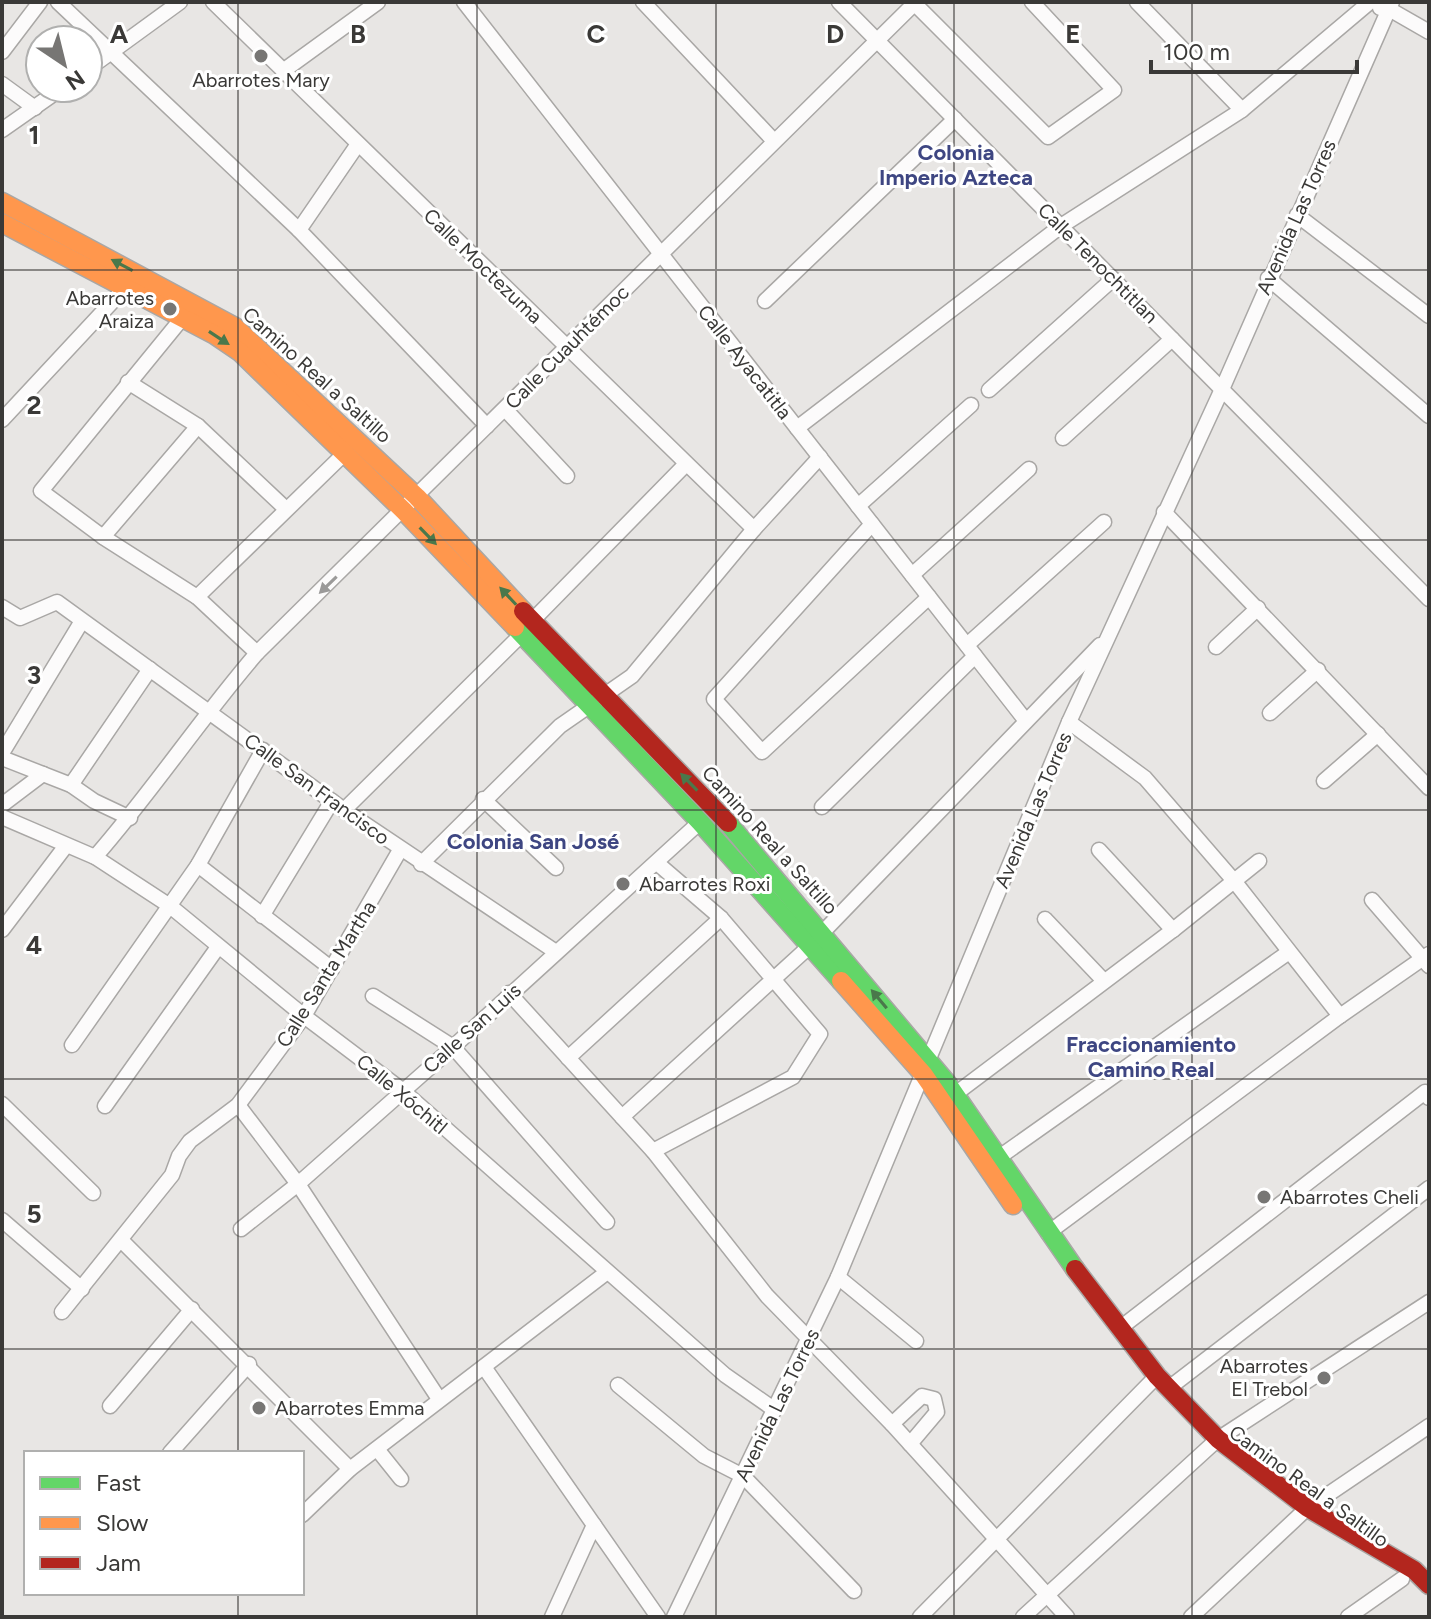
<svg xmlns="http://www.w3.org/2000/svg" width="1431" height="1619" font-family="Figtree,sans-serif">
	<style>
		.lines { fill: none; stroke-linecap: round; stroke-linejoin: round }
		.street-casing { stroke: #a9a7a5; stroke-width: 17 }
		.fast-casing { stroke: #a9a7a5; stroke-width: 21 }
		.slow-casing { stroke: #a9a7a5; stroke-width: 21 }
		.jam-casing { stroke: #a9a7a5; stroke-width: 21 }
		.street { stroke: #fcfbfb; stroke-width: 14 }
		.fast { stroke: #63d668; stroke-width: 18 }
		.slow { stroke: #ff974d; stroke-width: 18 }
		.jam { stroke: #b3261e; stroke-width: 18 }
		.oneway { fill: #4a784b }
		.oneway2 { fill: #9b9a99 }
		.grid { fill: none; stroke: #3a3937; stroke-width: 2; stroke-opacity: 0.55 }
		.poi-dot { fill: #777674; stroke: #fff; stroke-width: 3 }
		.labels { text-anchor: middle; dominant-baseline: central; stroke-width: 6; stroke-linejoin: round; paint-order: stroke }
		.poi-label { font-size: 20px; fill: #3a3937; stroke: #fff; text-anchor: start }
		.street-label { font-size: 20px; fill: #3a3937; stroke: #fff }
		.neighbourhood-label { font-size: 22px; font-weight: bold; fill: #3e4682; stroke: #fff }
		.grid-label { font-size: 26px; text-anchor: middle; font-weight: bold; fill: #3a3937; stroke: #fff; stroke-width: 6; stroke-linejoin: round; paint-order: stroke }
	</style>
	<rect width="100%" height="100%" fill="#e8e6e4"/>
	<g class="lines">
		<!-- street casing -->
		<g class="street-casing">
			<g id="street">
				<polyline points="58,2 299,230 487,426"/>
				<polyline points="213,2 754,529"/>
				<polyline points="464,2 1026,721"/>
				<polyline points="643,2 774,141"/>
				<polyline points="839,2 1429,599"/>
				<polyline points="913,2 1048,137 1114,90 1032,2"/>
				<polyline points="1137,2 1242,110"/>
				<polyline points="1380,8 1389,9 1429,32"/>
				<polyline points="2,52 40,2"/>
				<polyline points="88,69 180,2"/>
				<polyline points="283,71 378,2"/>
				<polyline points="2,84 35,108"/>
				<polyline points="2,130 62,88"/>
				<polyline points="1297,215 1429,316"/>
				<polyline points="299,230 358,144"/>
				<polyline points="1268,278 1429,416"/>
				<polyline points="765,301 955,119"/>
				<polyline points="188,311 41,491 103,537 197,597 257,653"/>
				<polyline points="128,382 198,426 286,509"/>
				<polyline points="989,390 1113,279"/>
				<polyline points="505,409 567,476"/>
				<polyline points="2,420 125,288"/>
				<polyline points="797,428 1061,226 1242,110 1370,2"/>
				<polyline points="1063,438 1172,339"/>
				<polyline points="858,506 971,405"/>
				<polyline points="1164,512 1429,788"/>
				<polyline points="872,524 714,699 762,752 929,597"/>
				<polyline points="103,537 198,426"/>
				<polyline points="912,575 1029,469"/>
				<polyline points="197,597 345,453"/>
				<polyline points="2,607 20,618 57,602 344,810 556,952"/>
				<polyline points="532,621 686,464"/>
				<polyline points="967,645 1104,522"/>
				<polyline points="1216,647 1258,608"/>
				<polyline points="1270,713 1318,670"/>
				<polyline points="1069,722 1145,778 1235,882 1340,1016"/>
				<polyline points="2,753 82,621"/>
				<polyline points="2,758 71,785 94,801 130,818"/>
				<polyline points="1324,781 1378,734"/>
				<polyline points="71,785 150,669"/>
				<polyline points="483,799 556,868"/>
				<polyline points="2,805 43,774"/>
				<polyline points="822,807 975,656"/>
				<polyline points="344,810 522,634"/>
				<polyline points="2,817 95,857 170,906 304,1016 402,1090 725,1375 775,1410"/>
				<polyline points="1099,850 1173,930"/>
				<path d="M95 857C152 792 200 719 257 653L916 2"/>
				<polyline points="421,864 560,726 632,676 754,529 820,457"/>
				<polyline points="198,865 332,969"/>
				<polyline points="1372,900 1429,966"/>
				<polyline points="262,916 332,801"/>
				<polyline points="1045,919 1104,981"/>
				<polyline points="2,930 65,847"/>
				<polyline points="823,932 1100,645"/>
				<polyline points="509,993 653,1151 767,1296 892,1424 1067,1617"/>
				<polyline points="373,996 453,1047 607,1222"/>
				<polyline points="72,1045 198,865 263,750"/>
				<polyline points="568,1058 721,918"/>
				<polyline points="950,1098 1173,930 1259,861"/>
				<polyline points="2,1104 93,1193"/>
				<polyline points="238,1105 298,1184 439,1399"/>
				<polyline points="105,1106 218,947"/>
				<polyline points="622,1117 811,945"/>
				<polyline points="653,1151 793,1077 820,1034 721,918 657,863"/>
				<polyline points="998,1158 1289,952"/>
				<polyline points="2,1220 82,1289"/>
				<polyline points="241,1229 298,1184 453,1047 700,822"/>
				<polyline points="1048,1233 1340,1016 1429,954"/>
				<polyline points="122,1241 350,1469"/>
				<polyline points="838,1277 916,1341"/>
				<polyline points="62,1312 172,1175 179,1156 190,1141 238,1105 304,1016 400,850"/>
				<polyline points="1119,1329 1425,1092 1429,1098"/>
				<polyline points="484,1367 658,1617"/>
				<polyline points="618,1385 704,1456 743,1476 854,1591"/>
				<polyline points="1169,1388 1429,1188"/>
				<polyline points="110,1406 192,1309"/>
				<polyline points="892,1424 922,1396 934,1399 937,1412 910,1444"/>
				<polyline points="377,1449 401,1479"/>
				<polyline points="170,1453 249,1364"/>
				<polyline points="1308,1508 1429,1426"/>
				<polyline points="302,1515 350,1469 606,1273"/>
				<polyline points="552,1617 594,1525"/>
				<polyline points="674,1617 838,1277 1069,722 1223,387 1392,2"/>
				<polyline points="920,1617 1152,1381"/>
				<polyline points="1023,1617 1218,1439 1429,1302"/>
				<polyline points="1191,1617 1302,1513"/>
				<polyline points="1348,1617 1402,1579"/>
			</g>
		</g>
		<!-- fast casing -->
		<g class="fast-casing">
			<g id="fast">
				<polyline points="515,627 700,822 841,981"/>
				<polyline points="728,823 947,1083 1075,1269"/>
			</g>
		</g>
		<!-- slow casing -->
		<g class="slow-casing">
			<g id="slow">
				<polyline points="2,202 235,327 417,497 523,611"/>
				<polyline points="2,223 215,335 240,352 404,511 515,627"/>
				<polyline points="841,981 924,1075 1013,1205"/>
			</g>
		</g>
		<!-- jam casing -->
		<g class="jam-casing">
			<g id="jam">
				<polyline points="523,611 728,823"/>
				<polyline points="1075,1269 1157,1376 1218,1439 1308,1508 1414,1570 1429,1585"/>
			</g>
		</g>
		<!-- street -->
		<use href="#street" class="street"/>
		<!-- fast -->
		<use href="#fast" class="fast"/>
		<!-- slow -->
		<use href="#slow" class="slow"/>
		<!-- jam -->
		<use href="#jam" class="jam"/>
	</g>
	<!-- one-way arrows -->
	<defs><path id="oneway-solid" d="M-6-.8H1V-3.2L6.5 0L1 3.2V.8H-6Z" transform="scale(2)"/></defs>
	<g class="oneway">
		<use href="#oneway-solid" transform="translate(122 265) rotate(-152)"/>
		<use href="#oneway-solid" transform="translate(219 338) rotate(33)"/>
		<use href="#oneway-solid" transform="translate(428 536) rotate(46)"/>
		<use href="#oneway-solid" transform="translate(508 596) rotate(-133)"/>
		<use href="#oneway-solid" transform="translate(689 782) rotate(-134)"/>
		<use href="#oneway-solid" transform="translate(879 999) rotate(-130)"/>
	</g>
	<use class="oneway2" href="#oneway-solid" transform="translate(328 585) rotate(136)"/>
	<!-- grid -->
	<path class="grid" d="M238 2V1453M477 2V1617M716 2V1617M954 2V1617M1192 2V1617M2 270H1429M2 540H1429M2 810H1429M2 1079H1429M2 1349H1429M238 1593V1617"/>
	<!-- markers -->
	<g class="poi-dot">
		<circle cx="261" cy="56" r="8"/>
		<circle cx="170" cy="309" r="8"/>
		<circle cx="623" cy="884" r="8"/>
		<circle cx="1264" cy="1197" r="8"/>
		<circle cx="1324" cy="1378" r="8"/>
		<circle cx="259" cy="1408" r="8"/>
	</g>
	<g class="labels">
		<!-- poi labels -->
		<g class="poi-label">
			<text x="261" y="80" text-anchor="middle">Abarrotes Mary</text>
			<text x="154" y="298" text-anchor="end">Abarrotes<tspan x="154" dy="23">Araiza</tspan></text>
			<text x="639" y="884">Abarrotes Roxi</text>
			<text x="1280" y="1197">Abarrotes Cheli</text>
			<text x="1308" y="1366" text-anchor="end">Abarrotes<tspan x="1308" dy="23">El Trebol</tspan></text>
			<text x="275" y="1408">Abarrotes Emma</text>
		</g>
		<!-- street labels -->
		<g class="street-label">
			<text transform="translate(1296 217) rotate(-66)">Avenida Las Torres</text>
			<text transform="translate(1098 263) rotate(45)">Calle Tenochtitlan</text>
			<text transform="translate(483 266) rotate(44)">Calle Moctezuma</text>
			<text transform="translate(567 347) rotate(-45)">Calle Cuauhtémoc</text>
			<text transform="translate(745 362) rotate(52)">Calle Ayacatitla</text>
			<text transform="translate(317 375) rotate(42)">Camino Real a Saltillo</text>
			<text transform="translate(317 789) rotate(36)">Calle San Francisco</text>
			<text transform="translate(1033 810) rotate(-67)">Avenida Las Torres</text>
			<text transform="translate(770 840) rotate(48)">Camino Real a Saltillo</text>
			<text transform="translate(326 974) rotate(-58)">Calle Santa Martha</text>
			<text transform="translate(472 1028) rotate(-42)">Calle San Luis</text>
			<text transform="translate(402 1094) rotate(40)">Calle Xóchitl</text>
			<text transform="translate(777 1405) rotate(-64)">Avenida Las Torres</text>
			<text transform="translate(1309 1486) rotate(36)">Camino Real a Saltillo</text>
		</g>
		<!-- neighbourhood labels -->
		<g class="neighbourhood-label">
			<text x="956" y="152">Colonia<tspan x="956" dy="25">Imperio Azteca</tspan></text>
			<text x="533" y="841">Colonia San José</text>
			<text x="1151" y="1044">Fraccionamiento<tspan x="1151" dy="25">Camino Real</tspan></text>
		</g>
	</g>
	<g class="grid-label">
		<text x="119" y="43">A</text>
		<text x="358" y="43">B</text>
		<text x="596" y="43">C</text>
		<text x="835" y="43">D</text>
		<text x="1073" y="43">E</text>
		<text x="34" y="144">1</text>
		<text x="34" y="414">2</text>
		<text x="34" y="684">3</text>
		<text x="34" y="954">4</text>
		<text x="34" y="1223">5</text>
	</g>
	<!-- border -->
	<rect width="1431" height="1619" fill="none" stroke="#3a3937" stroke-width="8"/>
	<!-- legend -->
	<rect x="24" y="1451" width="280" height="144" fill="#ffffff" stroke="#b0b0af" stroke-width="2"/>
	<rect x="40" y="1477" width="40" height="12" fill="#63d668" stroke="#b0b0af" stroke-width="2"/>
	<text x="96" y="1491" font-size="24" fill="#3a3937">Fast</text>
	<rect x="40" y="1517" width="40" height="12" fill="#ff974d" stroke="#b0b0af" stroke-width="2"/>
	<text x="96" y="1531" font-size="24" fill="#3a3937">Slow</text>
	<rect x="40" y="1557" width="40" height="12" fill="#b3261e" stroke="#b0b0af" stroke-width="2"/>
	<text x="96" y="1571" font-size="24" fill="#3a3937">Jam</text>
	<!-- north arrow -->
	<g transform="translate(64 64) rotate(145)"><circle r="38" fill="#ffffff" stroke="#b0b0af" stroke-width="2"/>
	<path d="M0-6L14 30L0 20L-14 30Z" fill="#777674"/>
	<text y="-12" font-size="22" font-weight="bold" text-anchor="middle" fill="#3a3937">N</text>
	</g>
	<!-- scale -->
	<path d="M1151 60v12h206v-12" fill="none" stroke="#3a3937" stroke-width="4"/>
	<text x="1163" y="60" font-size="24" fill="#3a3937" stroke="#ffffff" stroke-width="6" paint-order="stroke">100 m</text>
</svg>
